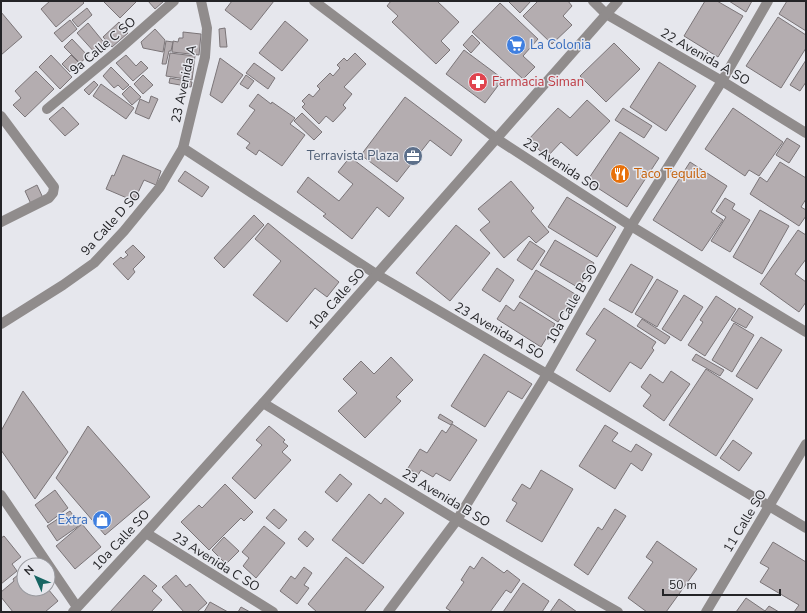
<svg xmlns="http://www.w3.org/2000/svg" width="807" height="613" font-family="'Nunito Sans',sans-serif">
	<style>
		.building { fill: #b4adb0; stroke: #7b7578 }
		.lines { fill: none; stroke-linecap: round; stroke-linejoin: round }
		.minor { stroke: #908c8c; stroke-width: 10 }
		.labels { text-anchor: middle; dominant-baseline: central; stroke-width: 3; stroke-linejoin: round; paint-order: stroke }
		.shop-label { font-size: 13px; fill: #366cbe; stroke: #e6e7ed; text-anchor: start }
		.street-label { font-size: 13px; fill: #242427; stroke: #e6e7ed }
		.health-label { font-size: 13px; fill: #be3a42; stroke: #e6e7ed; text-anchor: start }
		.service-label { font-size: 13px; fill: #4e5e75; stroke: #e6e7ed; text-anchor: end }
		.food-label { font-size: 13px; fill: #c56008; stroke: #e6e7ed; text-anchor: start }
	</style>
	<rect width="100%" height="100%" fill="#e6e7ed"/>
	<!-- building -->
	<g class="building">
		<polygon points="50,1 82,1 84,3 56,27 41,9"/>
		<polygon points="103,1 137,1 120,18"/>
		<polygon points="148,1 164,1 155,9"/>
		<polygon points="232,1 274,1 251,30 225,10"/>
		<polygon points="391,1 437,1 459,22 441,41 450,50 436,64 392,22 398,16 387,6"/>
		<polygon points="508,1 531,1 520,13"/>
		<polygon points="536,1 568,1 572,6 563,16 572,25 552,44 523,16 537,2"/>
		<polygon points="705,1 717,1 743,16 718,57 684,36"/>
		<polygon points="729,1 752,1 746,12"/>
		<polygon points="787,1 806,1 806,31 779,14"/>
		<polygon points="500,3 538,39 523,56 535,67 523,79 472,32"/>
		<polygon points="87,8 92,15 78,27 72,20"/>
		<polygon points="1,12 22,37 1,55"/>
		<polygon points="778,17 806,35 806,48 781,88 746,66"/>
		<polygon points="70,20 77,29 62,42 54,33"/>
		<polygon points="285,21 308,40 282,71 259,53"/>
		<polygon points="119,22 128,33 112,47 103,37"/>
		<polygon points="88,23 106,45 96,54 77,33"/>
		<polygon points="225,28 227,47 220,47 219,29"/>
		<polygon points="155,29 165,40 163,52 143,48 141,42"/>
		<polygon points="183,32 201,34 199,55 172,52 173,41 178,42 179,38 183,38"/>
		<polygon points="472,35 480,43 471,53 463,45"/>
		<polygon points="72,39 88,56 80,63 64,47"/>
		<polygon points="166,41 173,42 171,51 169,51 166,64 162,64"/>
		<polygon points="614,43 640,69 606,102 580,76"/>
		<polygon points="464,50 503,79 485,103 446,74"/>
		<polygon points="170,53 195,56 192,80 166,76"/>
		<polygon points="355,53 366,64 344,87 352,94 343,105 346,108 333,122 326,116 319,124 302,107 305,104 302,101 309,94 313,97 320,89 317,86 330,73 333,76 340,68 337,65 344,58 347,61"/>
		<polygon points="51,55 72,77 60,89 39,67"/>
		<polygon points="71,55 79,63 70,72 62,64"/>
		<polygon points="126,55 136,66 141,61 148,68 133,81 116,63"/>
		<polygon points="220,58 243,75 222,103 210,95"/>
		<polygon points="806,60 806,82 800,91 790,85"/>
		<polygon points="659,62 696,86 666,131 630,107"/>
		<polygon points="254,63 275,78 268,89 246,73"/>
		<polygon points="111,67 129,85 123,90 118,85 114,88 103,76"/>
		<polygon points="36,71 54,89 25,117 13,105 21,98 15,91"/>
		<polygon points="143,75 153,85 143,94 134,84"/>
		<polygon points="246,75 254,81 248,89 240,84"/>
		<polygon points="170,78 192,82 191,87 169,83"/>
		<polygon points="94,81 98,85 89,95 84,90"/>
		<polygon points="101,84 134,108 126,119 93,96"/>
		<polygon points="130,86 141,97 132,105 122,94"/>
		<polygon points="258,94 271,104 272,102 295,118 290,124 305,135 282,166 259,150 256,155 246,148 250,143 237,134 255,110 249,106"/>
		<polygon points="151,96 158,99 149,119 135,113 140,99 149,103"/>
		<polygon points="405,97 462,140 451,156 430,140 397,182 361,155"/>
		<polygon points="587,100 610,121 577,156 561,142 547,157 528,140 558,108 570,118"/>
		<polygon points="63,107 79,124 65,136 49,119"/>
		<polygon points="623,108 652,126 644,138 615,120"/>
		<polygon points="733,108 783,142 759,176 749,170 745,176 705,149"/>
		<polygon points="302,113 322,132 314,140 294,121"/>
		<polygon points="620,132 659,158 627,207 587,181"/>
		<polygon points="787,138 800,146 789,163 776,155"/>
		<polygon points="123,155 161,171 156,185 144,180 134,201 106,189 112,175 114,176"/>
		<polygon points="350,157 404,198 389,217 377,207 352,239 323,216 326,214 297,192 308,177 339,201 353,184 338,172"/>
		<polygon points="690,162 727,186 711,212 723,220 702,251 653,220"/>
		<polygon points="780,162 806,178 806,199 801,207 806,210 806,216 799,226 750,194 760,177 767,182"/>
		<polygon points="185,171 209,187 202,197 178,181"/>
		<polygon points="511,181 534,208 531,211 549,232 536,243 529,236 504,258 480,230 490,222 478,209"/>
		<polygon points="37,185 43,198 31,204 25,191"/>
		<polygon points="567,197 616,227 597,257 548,227"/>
		<polygon points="725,198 735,204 732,209 750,220 730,252 711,241 726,217 716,211"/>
		<polygon points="760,210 789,226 762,274 733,257"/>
		<polygon points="254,215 264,225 224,268 214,258"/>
		<polygon points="268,223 339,282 327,297 315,288 287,322 253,295 281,261 255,239"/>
		<polygon points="456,225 490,253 450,301 416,273"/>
		<polygon points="798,230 806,235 806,259 795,274 806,282 806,302 799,312 760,284"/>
		<polygon points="555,240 594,263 579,288 540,265"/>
		<polygon points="530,241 545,251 532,270 517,260"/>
		<polygon points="133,245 145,257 133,269 135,272 128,280 113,264 121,257 123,259 128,255 125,252"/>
		<polygon points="631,264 653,277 632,313 609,300"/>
		<polygon points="497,268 514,280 500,302 482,290"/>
		<polygon points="536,270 575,294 558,322 519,297"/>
		<polygon points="657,279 678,291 657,327 635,314"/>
		<polygon points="684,295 703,307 681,341 662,329"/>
		<polygon points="716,296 736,309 705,356 688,345 703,322 700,320"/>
		<polygon points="520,302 555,324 541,347 497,319 506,305 514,311"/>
		<polygon points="604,308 656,342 652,348 654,350 641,369 630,362 610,392 576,370 596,340 586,334"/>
		<polygon points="739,308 753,317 746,328 731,320"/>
		<polygon points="642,319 670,337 665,344 637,326"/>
		<polygon points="734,323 754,335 732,372 712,360"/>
		<polygon points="761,337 782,350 757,389 736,376"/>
		<polygon points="484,354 532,384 522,399 508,391 485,427 451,406"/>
		<polygon points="696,354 724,370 720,376 692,360"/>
		<polygon points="391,357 413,380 396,397 401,401 365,438 338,411 357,393 343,379 361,361 374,374"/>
		<polygon points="706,369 753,399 716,456 669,425"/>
		<polygon points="671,371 690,384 664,421 643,406 651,395 641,387 650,374 663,383"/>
		<polygon points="23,391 68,452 35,499 1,450 1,431"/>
		<polygon points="440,414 453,422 451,425 438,418"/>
		<polygon points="452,424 477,440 450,481 436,473 433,477 421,470 418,475 408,468 420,449 427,453 442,430 446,433"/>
		<polygon points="605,425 618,433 612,441 631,452 636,444 652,454 642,471 631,463 615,489 579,466"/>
		<polygon points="88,426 150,497 105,535 56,478"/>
		<polygon points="269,426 285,440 283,442 288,446 282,452 291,460 255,499 232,478 262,445 256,440"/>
		<polygon points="733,440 752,453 739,471 720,458"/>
		<polygon points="541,470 573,489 542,542 506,521 517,503 512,500 522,484 530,489"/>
		<polygon points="340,474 352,484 337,502 325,492"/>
		<polygon points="225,484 253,512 244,521 241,518 209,550 181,522 199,505 202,508"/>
		<polygon points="55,490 68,508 48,523 35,505"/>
		<polygon points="369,494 381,504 385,498 404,513 363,564 332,540"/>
		<polygon points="274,509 287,520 279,529 266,518"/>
		<polygon points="615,509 626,516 588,575 574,565 598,527 602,530"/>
		<polygon points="70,511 80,525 57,541 47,526"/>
		<polygon points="82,524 101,547 75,569 56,546"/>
		<polygon points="264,526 285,543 256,578 243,566 249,558 242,552"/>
		<polygon points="305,531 314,539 307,547 298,539"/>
		<polygon points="4,536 21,557 12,564 17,571 1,584 1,538"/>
		<polygon points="224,537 239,551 226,564 212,550"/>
		<polygon points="657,541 697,569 666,612 647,612 628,598 653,562 646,557"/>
		<polygon points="773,542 806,562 806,612 794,612 799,605 760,582 769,568 760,563"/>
		<polygon points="346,557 384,587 364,612 317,612 308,604"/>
		<polygon points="482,557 504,573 507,570 520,580 511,593 506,590 490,612 452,612 446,608 464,582 461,580 470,566 474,569"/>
		<polygon points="304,567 312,573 304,585 309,588 297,604 280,591 291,576 295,579"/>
		<polygon points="24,570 24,589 39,589 42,593 48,589 58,601 45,612 13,612 1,597 1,592 14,581 13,579"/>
		<polygon points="144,575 157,586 152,591 162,600 151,612 110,612"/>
		<polygon points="176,575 186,587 190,584 207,603 197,612 184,612 162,587"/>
		<polygon points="523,583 549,601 542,612 503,612"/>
		<polygon points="746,598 765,611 769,606 779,612 736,612"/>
		<polygon points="559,599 577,612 550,612"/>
		<polygon points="210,602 228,612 204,612"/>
		<polygon points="241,607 250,612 238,612"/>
	</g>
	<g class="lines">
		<!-- minor -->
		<g class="minor">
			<polyline points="314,1 497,139 631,226 806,332"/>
			<polyline points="593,1 606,14 722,81 806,133"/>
			<polyline points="47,109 116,52 174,1"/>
			<polyline points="1,116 54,187 53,193 49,198 1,222"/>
			<polyline points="183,148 376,274 547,374 806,528"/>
			<polyline points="1,324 63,285 94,263 124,231 160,187 183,148 205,57 207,28 201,1"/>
			<polyline points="263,403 457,520 618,612"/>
			<polyline points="1,495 77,607"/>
			<polyline points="146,533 273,612"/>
			<polyline points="73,612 146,533 263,403 618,1"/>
			<polyline points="388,612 457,520 547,374 631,226 722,81 768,1"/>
			<polyline points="706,612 806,444"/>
		</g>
	</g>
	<!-- icons -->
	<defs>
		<g id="supermarket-disc" transform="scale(1)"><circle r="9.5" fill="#3f7fe0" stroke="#e6e7ed"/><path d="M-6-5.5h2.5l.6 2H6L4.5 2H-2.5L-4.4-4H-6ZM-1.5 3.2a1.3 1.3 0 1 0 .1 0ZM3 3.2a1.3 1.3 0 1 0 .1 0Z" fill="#fff"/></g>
		<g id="pharmacy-disc" transform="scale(1)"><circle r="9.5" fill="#e0444e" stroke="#e6e7ed"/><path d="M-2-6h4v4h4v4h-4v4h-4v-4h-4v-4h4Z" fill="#fff"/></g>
		<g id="office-disc" transform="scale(1)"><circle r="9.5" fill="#5c6f8a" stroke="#e6e7ed"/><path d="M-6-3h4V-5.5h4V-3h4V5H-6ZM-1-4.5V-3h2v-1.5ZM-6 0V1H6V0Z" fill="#fff"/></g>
		<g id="restaurant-disc" transform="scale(1)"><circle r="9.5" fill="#e8710a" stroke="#e6e7ed"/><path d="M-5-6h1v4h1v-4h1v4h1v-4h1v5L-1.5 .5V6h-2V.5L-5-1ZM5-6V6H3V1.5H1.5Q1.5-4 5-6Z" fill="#fff"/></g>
		<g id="shop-disc" transform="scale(1)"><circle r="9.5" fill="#3f7fe0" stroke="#e6e7ed"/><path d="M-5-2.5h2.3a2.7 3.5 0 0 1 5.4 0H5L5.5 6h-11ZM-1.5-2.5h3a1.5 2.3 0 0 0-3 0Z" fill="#fff"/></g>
	</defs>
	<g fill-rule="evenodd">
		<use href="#supermarket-disc" x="516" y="45"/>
		<use href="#pharmacy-disc" x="478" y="82"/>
		<use href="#office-disc" x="413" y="156"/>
		<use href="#restaurant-disc" x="620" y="174"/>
		<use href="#shop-disc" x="102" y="520"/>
	</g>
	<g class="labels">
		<!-- shop labels -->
		<g class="shop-label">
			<text x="530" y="45">La Colonia</text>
			<text x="88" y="520" text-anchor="end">Extra</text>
		</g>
		<!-- street labels -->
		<g class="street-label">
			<text transform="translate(103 46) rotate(-40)">9a Calle C SO</text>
			<text transform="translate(705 57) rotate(30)">22 Avenida A SO</text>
			<text transform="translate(184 84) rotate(-78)">23 Avenida A</text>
			<text transform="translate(561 165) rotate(33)">23 Avenida SO</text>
			<text transform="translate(111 223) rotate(-48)">9a Calle D SO</text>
			<text transform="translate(337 299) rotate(-48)">10a Calle SO</text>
			<text transform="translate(572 304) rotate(-60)">10a Calle B SO</text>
			<text transform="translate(499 331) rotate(30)">23 Avenida A SO</text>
			<text transform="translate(446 498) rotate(31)">23 Avenida B SO</text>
			<text transform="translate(745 521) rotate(-59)">11 Calle SO</text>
			<text transform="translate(121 540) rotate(-47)">10a Calle SO</text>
			<text transform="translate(216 562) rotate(32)">23 Avenida C SO</text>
		</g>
		<!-- health labels -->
		<g class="health-label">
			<text x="492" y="82">Farmacia Siman</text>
		</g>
		<!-- service labels -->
		<g class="service-label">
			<text x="399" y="156">Terravista Plaza</text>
		</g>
		<!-- food labels -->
		<g class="food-label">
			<text x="634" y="174">Taco Tequila</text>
		</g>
	</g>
	<!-- border -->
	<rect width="807" height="613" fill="none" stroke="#242427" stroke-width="4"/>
	<!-- north arrow -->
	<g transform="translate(36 577) rotate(315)"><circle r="19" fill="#e6e7ed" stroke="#98999e"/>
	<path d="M0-3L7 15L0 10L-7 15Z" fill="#176563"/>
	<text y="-6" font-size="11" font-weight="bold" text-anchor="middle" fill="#242427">N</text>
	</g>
	<!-- scale -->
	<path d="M663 589v6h117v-6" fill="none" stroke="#242427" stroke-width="2"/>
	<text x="669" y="589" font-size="12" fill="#242427" stroke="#e6e7ed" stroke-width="3" paint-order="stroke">50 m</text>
</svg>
